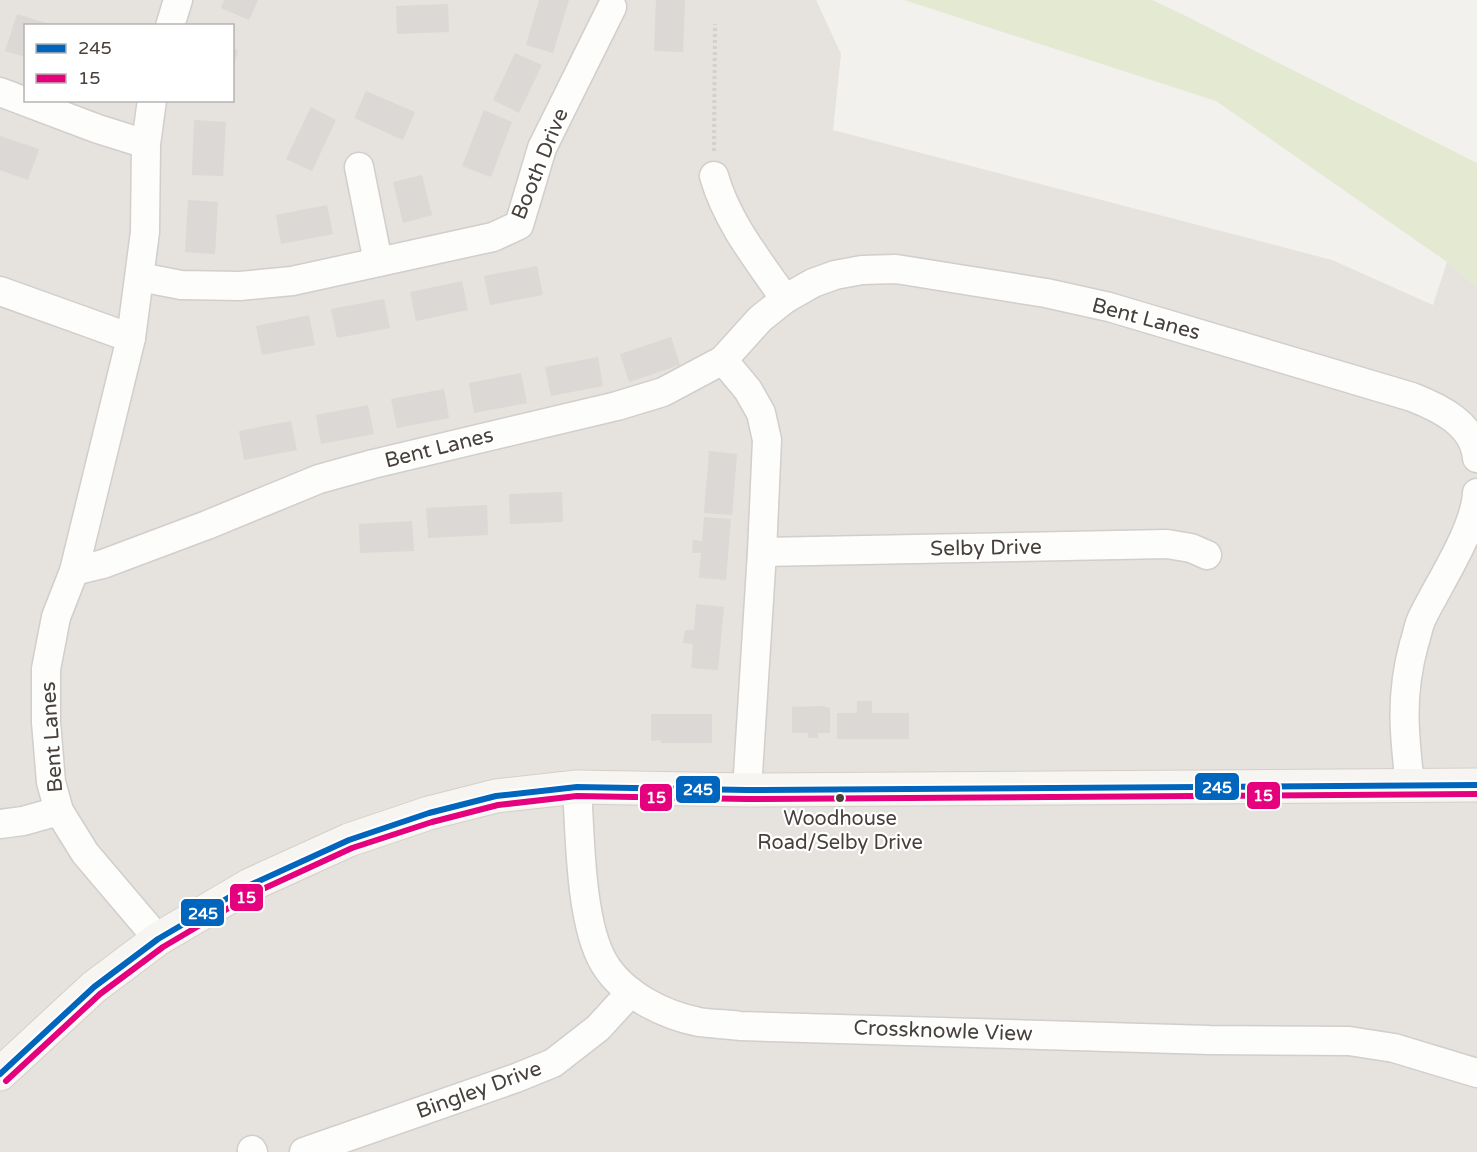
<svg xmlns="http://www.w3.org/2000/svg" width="1477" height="1152" font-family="'Varela Round',sans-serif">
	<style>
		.residential { fill: #e6e2dd; fill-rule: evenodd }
		.green { fill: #e4e9d2 }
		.building { fill: #dbd8d5 }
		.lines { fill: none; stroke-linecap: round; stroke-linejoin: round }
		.street-casing { stroke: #d1cecc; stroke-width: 31 }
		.secondary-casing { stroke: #d4cfc9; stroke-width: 35 }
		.path { stroke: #d2d1cc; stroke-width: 4; stroke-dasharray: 3 3; stroke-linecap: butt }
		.street { stroke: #fdfdfc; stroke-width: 28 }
		.secondary { stroke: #f7f5f1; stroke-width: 33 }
		.bus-1-casing { stroke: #fff; stroke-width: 10 }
		.bus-2-casing { stroke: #fff; stroke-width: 10 }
		.bus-1 { stroke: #0065bd; stroke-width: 6 }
		.bus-2 { stroke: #e5007d; stroke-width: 6 }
		.bus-dot { fill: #48413b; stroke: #fff; stroke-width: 2 }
		.labels { text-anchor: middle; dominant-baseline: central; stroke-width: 4.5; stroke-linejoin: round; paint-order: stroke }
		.bus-label { font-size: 20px; fill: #48413b; stroke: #fff }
		.street-label { font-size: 21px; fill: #48413b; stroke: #fff }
		.line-badge { stroke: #fff; stroke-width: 2 }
		.badge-label { font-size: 16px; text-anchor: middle; font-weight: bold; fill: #fff }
	</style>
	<rect width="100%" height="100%" fill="#f3f1ee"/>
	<!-- residential -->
	<path class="residential" d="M0 0H816L841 54 833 130 1332 260 1433 305 1447 262 1477 287V1152H0ZM26 26H232V100H26Z"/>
	<!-- green -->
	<polygon class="green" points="904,0 1152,0 1184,15 1477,163 1477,287 1447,262 1216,101"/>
	<!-- building -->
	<g class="building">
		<polygon points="224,0 258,0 249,20 221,8"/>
		<polygon points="539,0 569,0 553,53 526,45"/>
		<polygon points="656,0 685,0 683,52 654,51"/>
		<polygon points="448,4 449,32 397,34 396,6"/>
		<polygon points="17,14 52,25 26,26 26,57 5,51"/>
		<polygon points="232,48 238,50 233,70 232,70"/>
		<polygon points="515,53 542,65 519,113 493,100"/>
		<polygon points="366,91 415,112 403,140 354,118"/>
		<polygon points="311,107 336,120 312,171 286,159"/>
		<polygon points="484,110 512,122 491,177 462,166"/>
		<polygon points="194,120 226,122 223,176 192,175"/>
		<polygon points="0,136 39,149 28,180 0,170"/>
		<polygon points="422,175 432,215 403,223 393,182"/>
		<polygon points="188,200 218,202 215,254 185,252"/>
		<polygon points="327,205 333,234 281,244 276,215"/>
		<polygon points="537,266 543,295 490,305 484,276"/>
		<polygon points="462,281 468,310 416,321 410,292"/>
		<polygon points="384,299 390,328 337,338 331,309"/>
		<polygon points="309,315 315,345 262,355 256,326"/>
		<polygon points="671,337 680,365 629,382 620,354"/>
		<polygon points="598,357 603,386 551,396 545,367"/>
		<polygon points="521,373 527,403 474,413 469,383"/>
		<polygon points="444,389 449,418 397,428 391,399"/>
		<polygon points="368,405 374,434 321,444 316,415"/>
		<polygon points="291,421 297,450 244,460 239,431"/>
		<polygon points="709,451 737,454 732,515 704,513"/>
		<polygon points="562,492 563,522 510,524 509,494"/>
		<polygon points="487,505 488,535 428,538 426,508"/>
		<polygon points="704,517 731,519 726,580 699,578 701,553 692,553 693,540 702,541"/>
		<polygon points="412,521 414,551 360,553 359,524"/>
		<polygon points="696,604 724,607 718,670 691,668 693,644 683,643 685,630 694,630"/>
		<polygon points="857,701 872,701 872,713 909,713 909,739 837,739 837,713 857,713"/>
		<polygon points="823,706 830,708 830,733 818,733 818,738 808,738 808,733 792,733 792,707"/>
		<polygon points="651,714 712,714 712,743 661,743 661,740 651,741"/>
	</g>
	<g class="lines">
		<!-- street casing -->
		<g class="street-casing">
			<g id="street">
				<polyline points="170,26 178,0"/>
				<polyline points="0,92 98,129 146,144"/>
				<polyline points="152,100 146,144 145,232 131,338 74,571 56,617 46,669 46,722 51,782 59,811 85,853 158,939"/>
				<polyline points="359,167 378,262"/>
				<path d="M714 176C727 222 758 260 785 299"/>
				<polyline points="140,277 181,285 240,286 292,281 493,237 519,225 542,148 612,7"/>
				<polyline points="0,291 131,338"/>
				<polyline points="723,360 748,390 761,413 767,440 762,552 747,790"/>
				<polyline points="762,552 1167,544 1191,548 1207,555"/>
				<path d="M74 571 103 564 207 525 319 479 373 464 617 406 663 392 723 360 760 319 785 299 813 283 835 275 862 270 896 269 1046 293 1109 307 1412 397C1440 408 1474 424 1477 458"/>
				<path d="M1410 785C1404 734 1400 695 1414 644 1417 636 1418 626 1422 618 1439 583 1475 530 1477 493"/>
				<path d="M577 787C580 835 580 923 604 963 623 995 664 1015 699 1022 712 1024 727 1024 740 1026L1209 1040 1349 1041 1394 1048 1477 1073"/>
				<polyline points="0,824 23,821 59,811"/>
				<polyline points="252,1150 253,1152"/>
				<polyline points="304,1152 516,1078 553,1063 598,1028 631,992"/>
			</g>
		</g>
		<!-- secondary casing -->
		<g class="secondary-casing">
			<polyline id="secondary" points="0,1074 94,987 158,939 250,885 349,840 429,813 496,796 577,787 747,790 1477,785"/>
		</g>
		<!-- path -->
		<polyline class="path" points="714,151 715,24"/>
		<!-- street -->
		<use href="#street" class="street"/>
		<!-- secondary -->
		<use href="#secondary" class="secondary"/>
		<!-- bus-1 casing -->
		<g class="bus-1-casing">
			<polyline id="bus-1" points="0,1074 94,987 158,939 250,885 349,840 429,813 496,796 577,787 747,790 1477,785"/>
		</g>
		<!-- bus-2 casing -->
		<g class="bus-2-casing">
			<polyline id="bus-2" points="6,1081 100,994 163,947 254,893 352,848 432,822 498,805 577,796 747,799 1477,794"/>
		</g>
		<!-- bus-1 -->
		<use href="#bus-1" class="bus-1"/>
		<!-- bus-2 -->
		<use href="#bus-2" class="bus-2"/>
	</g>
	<!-- markers -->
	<circle class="bus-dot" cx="840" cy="798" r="5"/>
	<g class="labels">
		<!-- bus labels -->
		<g class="bus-label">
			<text x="840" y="819">Woodhouse<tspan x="840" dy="24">Road/Selby Drive</tspan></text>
		</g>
		<!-- street labels -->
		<g class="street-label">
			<text transform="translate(540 164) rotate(-68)">Booth Drive</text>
			<text transform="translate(1146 319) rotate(15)">Bent Lanes</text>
			<text transform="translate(439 448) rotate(-14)">Bent Lanes</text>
			<text transform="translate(986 548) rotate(-1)">Selby Drive</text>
			<text transform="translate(52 737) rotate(-94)">Bent Lanes</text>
			<text transform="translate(943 1031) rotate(2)">Crossknowle View</text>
			<text transform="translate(479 1090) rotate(-20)">Bingley Drive</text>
		</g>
	</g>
	<g class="line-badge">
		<rect x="1194" y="772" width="46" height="29" rx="6" fill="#0065bd"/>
		<rect x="675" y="775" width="46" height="29" rx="6" fill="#0065bd"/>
		<rect x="1246" y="781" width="35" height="29" rx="6" fill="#e5007d"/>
		<rect x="639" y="783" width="34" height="29" rx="6" fill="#e5007d"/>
		<rect x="229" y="883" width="35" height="29" rx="6" fill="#e5007d"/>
		<rect x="180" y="898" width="45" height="29" rx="6" fill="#0065bd"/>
	</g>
	<g class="badge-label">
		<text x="1217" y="793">245</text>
		<text x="698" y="795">245</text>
		<text x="1263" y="801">15</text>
		<text x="656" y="803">15</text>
		<text x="246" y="903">15</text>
		<text x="203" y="919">245</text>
	</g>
	<!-- legend -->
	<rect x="24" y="24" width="210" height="78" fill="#ffffff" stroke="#b6b3b1" stroke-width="1.5"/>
	<rect x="36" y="44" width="30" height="9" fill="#0065bd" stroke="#b6b3b1" stroke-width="1.5"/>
	<text x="78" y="54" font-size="18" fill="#48413b">245</text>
	<rect x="36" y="74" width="30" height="9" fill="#e5007d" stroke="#b6b3b1" stroke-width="1.5"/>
	<text x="78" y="84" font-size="18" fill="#48413b">15</text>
</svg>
